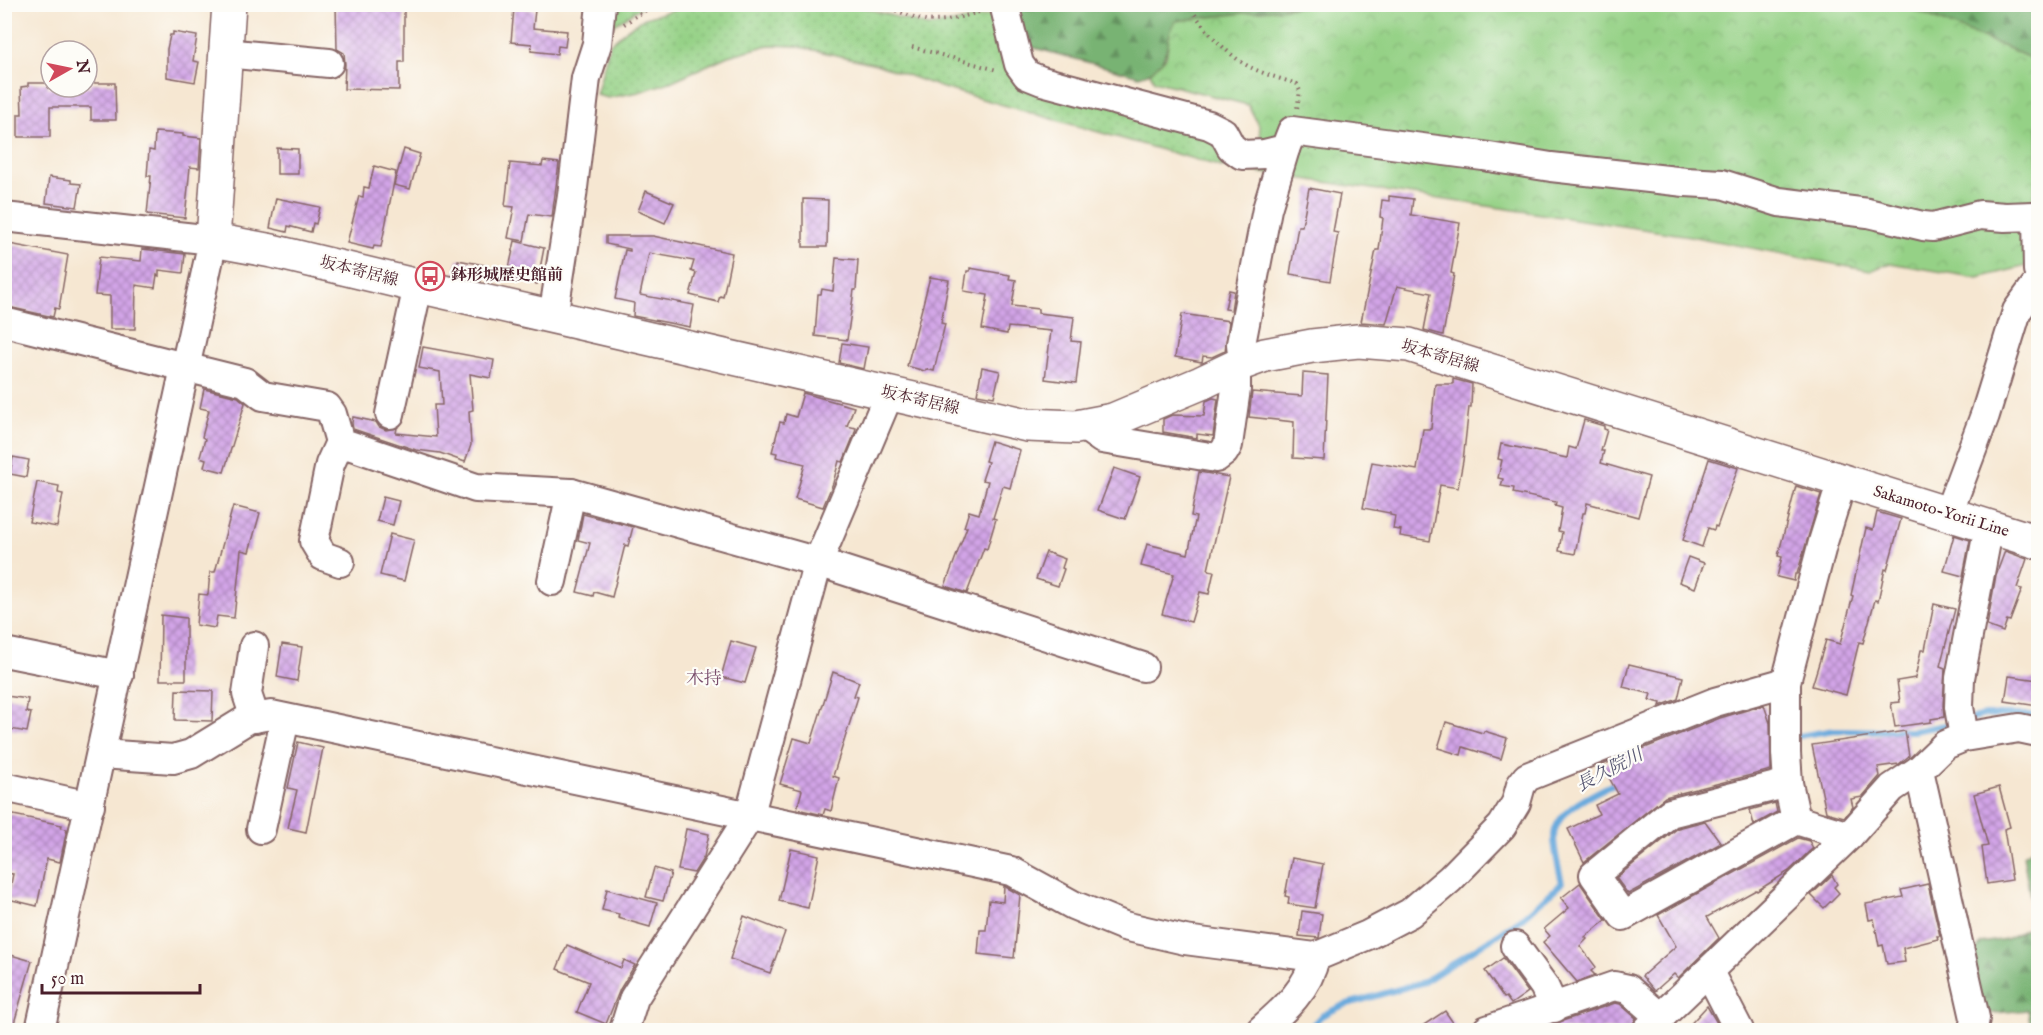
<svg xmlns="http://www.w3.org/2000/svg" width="2043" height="1035" font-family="'IM FELL English','Noto Serif JP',serif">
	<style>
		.grass { fill: url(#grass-dots); stroke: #707858; stroke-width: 1.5 }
		.forest { fill: url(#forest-firs); stroke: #61694f; stroke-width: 1.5 }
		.park { fill: url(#park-crowns); stroke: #707858; stroke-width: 1.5 }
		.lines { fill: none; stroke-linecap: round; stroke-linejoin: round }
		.stream { stroke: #6aaadd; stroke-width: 6 }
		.building { fill: url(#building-cross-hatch) }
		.minor-casing { stroke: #866565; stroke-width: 32 }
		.major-casing { stroke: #866565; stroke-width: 36 }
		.path { stroke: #866565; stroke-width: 4; stroke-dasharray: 1.5 4.5; stroke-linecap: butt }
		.minor { stroke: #fff; stroke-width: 28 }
		.major { stroke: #fff; stroke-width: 33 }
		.labels { text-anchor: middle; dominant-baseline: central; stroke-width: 4.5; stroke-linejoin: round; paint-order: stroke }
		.street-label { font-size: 16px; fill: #4a1f2b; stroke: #fdfcf7 }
		.poi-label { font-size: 16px; font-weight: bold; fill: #4a1f2b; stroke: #fdfcf7; text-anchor: start }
		.neighbourhood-label { font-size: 18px; fill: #7a4e6d; stroke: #fdfcf7 }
		.water-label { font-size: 18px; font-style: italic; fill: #575772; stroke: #fdfcf7 }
	</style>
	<defs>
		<pattern id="grass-dots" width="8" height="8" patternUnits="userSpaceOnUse" patternTransform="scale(1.5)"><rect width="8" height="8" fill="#95d186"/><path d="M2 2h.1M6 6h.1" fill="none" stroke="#82b374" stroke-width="1.8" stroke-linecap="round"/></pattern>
		<pattern id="forest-firs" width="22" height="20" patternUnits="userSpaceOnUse" patternTransform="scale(1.5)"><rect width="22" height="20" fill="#78b373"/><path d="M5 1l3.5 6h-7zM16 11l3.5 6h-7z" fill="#64915f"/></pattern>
		<pattern id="park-crowns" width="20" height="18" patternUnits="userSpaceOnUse" patternTransform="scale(1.5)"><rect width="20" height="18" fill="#95d186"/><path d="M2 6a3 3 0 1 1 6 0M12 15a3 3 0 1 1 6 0" fill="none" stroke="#82b374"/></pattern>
		<pattern id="building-cross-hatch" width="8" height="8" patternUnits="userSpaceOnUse" patternTransform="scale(1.5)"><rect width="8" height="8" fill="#d2a4e7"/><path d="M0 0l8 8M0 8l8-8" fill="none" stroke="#ac85bb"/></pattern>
	</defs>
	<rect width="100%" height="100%" fill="#fdfcf7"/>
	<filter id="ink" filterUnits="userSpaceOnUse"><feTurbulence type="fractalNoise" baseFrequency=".0167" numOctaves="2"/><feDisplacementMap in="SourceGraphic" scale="12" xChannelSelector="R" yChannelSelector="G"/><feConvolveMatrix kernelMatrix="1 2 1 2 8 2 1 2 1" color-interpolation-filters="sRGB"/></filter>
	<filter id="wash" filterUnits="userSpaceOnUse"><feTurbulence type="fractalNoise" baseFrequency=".008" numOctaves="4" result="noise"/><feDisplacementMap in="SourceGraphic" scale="24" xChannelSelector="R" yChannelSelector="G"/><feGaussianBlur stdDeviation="1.35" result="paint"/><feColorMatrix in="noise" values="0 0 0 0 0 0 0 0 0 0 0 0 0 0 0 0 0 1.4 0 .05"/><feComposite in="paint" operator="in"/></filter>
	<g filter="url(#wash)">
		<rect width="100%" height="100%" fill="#f6e7d2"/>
		<!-- grass -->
		<g class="grass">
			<polygon points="610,5 644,5 614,25 612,24"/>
			<polygon points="690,5 855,5 928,26 953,23 994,14 1012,60 1210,130 1229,151 1229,164 1222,167 943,88 876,64 796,46 769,45 728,56 670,82 639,92 608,98 596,95 610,44 627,29 645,18"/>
			<polygon points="895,5 984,5 933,16"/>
		</g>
		<!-- forest -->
		<g class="forest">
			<path d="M1010 5H1312L1176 21C1163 44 1172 68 1139 76L1031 47 1021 35Z"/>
			<polygon points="1902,5 2038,5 2038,62 2012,50"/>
			<polygon points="2038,846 2038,1030 2031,1030 2028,1010 1984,1014 1971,960 1981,943 2006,939 2035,925 2023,855"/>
		</g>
		<!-- park -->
		<polygon class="park" points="1312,5 1902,5 2012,50 2038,62 2038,177 2030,206 2031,265 1978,278 1890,263 1870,271 1690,236 1222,167 1229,164 1229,151 1261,140 1259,126 1248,105 1154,81 1150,73 1166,57 1170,32 1176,21"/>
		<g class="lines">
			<!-- stream -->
			<g class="stream">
				<polyline points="1968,719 1985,715 2038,715"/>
				<polyline points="1793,737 1834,730 1913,731 1955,723"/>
				<path d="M1308 1030 1321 1016 1344 1005 1424 982 1521 919 1562 883C1559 868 1554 852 1554 837 1554 809 1598 792 1619 781"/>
			</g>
		</g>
		<g id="blocks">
			<!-- building -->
			<g class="building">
				<polygon points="404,4 404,62 399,62 399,90 344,89 345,64 344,53 337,49 336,5"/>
				<polygon points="514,8 535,10 533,28 567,31 565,47 558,46 557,54 531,51 532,44 511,42"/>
				<polygon points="173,32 197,36 193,61 199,62 195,82 167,77 167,49 170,35 173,35"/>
				<polygon points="28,83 48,83 48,88 90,87 90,83 115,83 116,120 91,120 91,107 50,107 50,137 18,137 18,114 22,114 21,87 28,86"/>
				<polygon points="155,132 183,134 183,136 201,138 199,168 190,167 185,218 147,214 151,176 147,176 149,150 154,151"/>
				<polygon points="277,148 298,149 298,174 277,174"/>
				<polygon points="404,149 420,154 410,189 394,185"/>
				<polygon points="543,161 559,163 552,217 529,214 524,241 508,238 514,207 505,206 510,163 542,166"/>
				<polygon points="374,166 396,172 381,247 374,246 373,249 347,243 359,196 363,197 364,187 369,188"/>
				<polygon points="49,177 71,180 71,183 81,184 77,207 46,203"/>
				<polygon points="1309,188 1340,194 1333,232 1338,233 1330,281 1290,274 1298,226 1302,226"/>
				<polygon points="646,191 674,203 665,223 638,211"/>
				<polygon points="1389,196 1413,199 1411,215 1460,223 1451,273 1454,274 1443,335 1424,330 1431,293 1397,286 1386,324 1361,322 1376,250 1379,250 1383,218 1380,217 1382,200 1389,201"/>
				<polygon points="276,198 320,207 316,224 313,223 311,232 288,226 287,232 270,228"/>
				<polygon points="803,199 828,200 827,247 803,247"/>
				<polygon points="606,236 653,236 732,253 723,297 720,296 718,302 690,295 696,273 691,271 694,261 649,253 640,295 694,305 690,327 633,316 634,303 615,299 625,250 630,251 630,249 606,244"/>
				<polygon points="515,241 544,248 537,284 507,277"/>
				<polygon points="4,243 68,255 59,309 55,308 53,317 4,306"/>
				<polygon points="142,249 185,254 183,273 159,270 159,276 157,275 155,288 136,285 135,329 110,329 110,296 95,295 99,257 141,261"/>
				<polygon points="836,258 858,260 856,290 854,290 847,340 815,336 818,294 821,294 822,289 833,291"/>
				<polygon points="458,260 485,265 481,281 455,275"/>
				<polygon points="970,268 1010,275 1009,279 1016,280 1012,306 1038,309 1038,313 1074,317 1071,341 1081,342 1076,383 1045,379 1051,331 1008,327 1007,334 982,329 988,295 964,291 967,271 970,271"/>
				<polygon points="930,277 949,280 941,323 945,324 934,371 926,369 925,371 907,366"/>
				<polygon points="1229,290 1234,291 1231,310 1225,309"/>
				<polygon points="1182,314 1229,321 1225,351 1212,357 1203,356 1202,362 1175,357"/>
				<polygon points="842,343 868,347 864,369 839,363"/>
				<polygon points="423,347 494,360 491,378 470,374 473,410 469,411 471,445 465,462 440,453 416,450 353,429 352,423 353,417 376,422 379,427 386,430 397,428 396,433 436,437 434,405 442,405 440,372 419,368"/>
				<polygon points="982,367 1000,371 994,397 977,394"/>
				<polygon points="1303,373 1328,375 1324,460 1293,458 1294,422 1249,417 1252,392 1302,396"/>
				<polygon points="1453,379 1472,384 1471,407 1469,407 1463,461 1458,488 1440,485 1430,541 1400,536 1401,530 1393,529 1395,516 1390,515 1390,513 1363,508 1372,462 1417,470 1423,429 1431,429 1435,384 1453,384"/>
				<polygon points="204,389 238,397 245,403 224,472 204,467 206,459 200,457 205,439 202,437 209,410 200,408"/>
				<polygon points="803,393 854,407 847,426 856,428 854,435 843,462 839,461 833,483 823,507 795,499 805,464 776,457 777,453 772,452 780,422 784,423 786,414 796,417"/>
				<polygon points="1213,398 1218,399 1213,436 1197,434 1197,438 1163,432 1163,419 1172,415 1204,416 1206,401"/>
				<polygon points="1584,420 1604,426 1604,429 1607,430 1601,451 1604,451 1601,463 1649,477 1638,517 1587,503 1585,513 1583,513 1575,554 1559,551 1562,532 1558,531 1562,508 1555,506 1556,502 1513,493 1514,488 1501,486 1503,479 1498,478 1502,460 1498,459 1501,444 1567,458 1569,447 1576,449"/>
				<polygon points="991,441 1020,450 1010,488 1003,486 993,518 996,519 987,549 984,548 967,593 945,586 967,527 964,527 969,511 979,514 988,481 982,480 988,462 985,461"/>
				<polygon points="13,457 29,460 26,477 10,474"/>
				<polygon points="1709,459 1738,468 1717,527 1715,526 1714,530 1708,528 1702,547 1683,540"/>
				<polygon points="1114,468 1140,477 1125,519 1098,510"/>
				<polygon points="1199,472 1229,477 1208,570 1214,571 1209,594 1200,592 1191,622 1162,614 1174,574 1141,566 1147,544 1188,554 1196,517 1191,516"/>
				<polygon points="37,482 59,486 58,493 63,494 57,527 29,522"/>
				<polygon points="1796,486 1821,494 1797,574 1795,574 1794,581 1777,577 1782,557 1778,556"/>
				<polygon points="383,497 399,501 393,525 377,521"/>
				<polygon points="233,506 260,513 249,552 241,550 234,618 217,616 215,628 196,625 199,594 208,595 210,572 215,572"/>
				<polygon points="1877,512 1901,519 1887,570 1885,569 1878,601 1875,600 1863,643 1859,642 1846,695 1812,686 1826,640 1840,644 1853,596 1851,595 1866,528 1873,530"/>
				<polygon points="583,514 633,527 628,546 625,545 612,597 594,592 593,596 577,592 590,543 578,540"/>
				<polygon points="390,534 414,540 404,581 380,575"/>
				<polygon points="1954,535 1970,540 1963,576 1944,571"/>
				<polygon points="2005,551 2027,559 2017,588 2022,589 2010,621 2007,620 2003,632 1987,626 1996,575"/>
				<polygon points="1046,552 1065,559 1062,568 1064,569 1058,586 1036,579"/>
				<polygon points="1688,557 1704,563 1695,588 1679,582"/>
				<polygon points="1934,604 1955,609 1940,666 1945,668 1943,706 1944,717 1931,719 1931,722 1895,727 1891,703 1900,702 1897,681 1915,678 1921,650 1925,650"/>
				<polygon points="161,615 186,618 186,680 160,680"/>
				<polygon points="731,641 756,648 745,683 721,677"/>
				<polygon points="282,644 302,647 297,681 277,677"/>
				<polygon points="1629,664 1683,677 1678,699 1660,706 1661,703 1649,700 1651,694 1623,687"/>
				<polygon points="833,672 859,682 854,696 858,697 833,776 839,778 831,811 825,809 823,815 797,809 802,790 780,784 794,738 811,743"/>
				<polygon points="2009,676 2038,680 2038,706 2005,701"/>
				<polygon points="176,690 213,691 212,721 175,720"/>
				<polygon points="6,696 28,699 26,712 31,713 27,732 4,728"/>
				<polygon points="1764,705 1770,723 1771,770 1665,797 1584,862 1568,829 1599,814 1595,805 1618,794 1602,765 1720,718"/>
				<polygon points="1446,722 1483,733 1484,731 1507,738 1501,759 1463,747 1461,755 1438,748"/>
				<polygon points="1905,731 1909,756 1899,764 1878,767 1880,776 1862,797 1851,799 1853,807 1844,817 1826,812 1812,745"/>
				<polygon points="298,742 323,748 306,832 288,828 297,790 288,788"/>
				<polygon points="1999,787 2010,827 2004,829 2012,880 1987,884 1982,847 1988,846 1974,794"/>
				<polygon points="1775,803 1777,812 1754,825 1750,810"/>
				<polygon points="4,813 62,825 61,828 67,829 60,862 47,859 37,906 8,899 13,874 4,873"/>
				<polygon points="1705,821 1721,843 1628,894 1616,878 1678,828"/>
				<polygon points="686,829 709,834 704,857 694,873 678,870"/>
				<polygon points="1798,838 1809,841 1813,848 1789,871 1757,891 1756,890 1707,917 1719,938 1678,978 1674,974 1655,991 1642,976 1676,946 1658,915"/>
				<polygon points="791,849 819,855 808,908 779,901"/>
				<polygon points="1292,858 1323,864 1315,908 1288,904 1289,897 1285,896"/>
				<polygon points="654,868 671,873 663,901 646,897"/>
				<polygon points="1832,875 1837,884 1834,887 1839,893 1824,908 1811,895"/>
				<polygon points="1580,883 1606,920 1585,937 1587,939 1580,946 1596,967 1591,971 1595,975 1577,982 1543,942 1550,936 1544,929 1569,908 1561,898"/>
				<polygon points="1928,884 1940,936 1937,936 1938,939 1903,948 1905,962 1887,964 1883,945 1879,946 1874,919 1869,920 1866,904 1903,897 1901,890"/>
				<polygon points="1004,886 1020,895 1014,958 978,954 980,930 986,930 989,900 1003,902"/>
				<polygon points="607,889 657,903 650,927 618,918 619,914 602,910"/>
				<polygon points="1302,911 1322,914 1319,938 1299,936"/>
				<polygon points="744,916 785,932 770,973 730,959"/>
				<polygon points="567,945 621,968 624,960 635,965 620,989 606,1024 577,1012 589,982 557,969"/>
				<polygon points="4,953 32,961 12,1030 4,1030"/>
				<polygon points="1503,958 1528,992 1511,1004 1506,997 1504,998 1485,971"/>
				<polygon points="1615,1003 1620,1004 1636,1018 1631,1030 1545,1030 1554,1024"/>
				<polygon points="1707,1006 1717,1023 1710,1030 1685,1030"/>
				<polygon points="1445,1011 1458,1030 1416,1030"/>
			</g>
		</g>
	</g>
	<g filter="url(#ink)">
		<use href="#blocks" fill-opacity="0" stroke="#866565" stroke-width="1.5"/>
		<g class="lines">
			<!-- minor casing -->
			<g class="minor-casing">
				<g id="minor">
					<polyline points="1004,4 1019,64 1027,75 1042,81 1209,125 1223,132 1231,147 1242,155 1264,154 1285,149 1292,131 1483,156 1551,167 1685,182 1722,184 1779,202 1868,213 1923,226 1933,227 1980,215 2005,217 2034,216 2037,216 2038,270"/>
					<polyline points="225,53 329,63"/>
					<polyline points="4,217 213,240 40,1030"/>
					<polyline points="553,317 572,196 586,78 597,44 601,4"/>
					<polyline points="4,322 245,382 263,396 327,407 332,414 340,442 476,488 571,493 818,562 1143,667"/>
					<polyline points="1243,363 1241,344 1267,209 1285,149"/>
					<polyline points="390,414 418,286"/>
					<polyline points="1085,427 1102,439 1216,458 1224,452 1228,445 1236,389 1236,366"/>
					<polyline points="1842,481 1823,542 1786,682 1786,753 1788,783 1796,820 1849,836"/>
					<polyline points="1948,514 1985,415 2017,311 2038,282"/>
					<polyline points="340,562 323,556 314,541 330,464 340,442"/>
					<polyline points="552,581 571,493"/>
					<polyline points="254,646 247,694 255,718"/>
					<polyline points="4,652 119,675"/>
					<polyline points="1964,737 1959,707 1960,678 1989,526"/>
					<polyline points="101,754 173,759 191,754 248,719 271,715 1011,871 1073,905 1124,926 1185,940 1315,957 1368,935 1410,913 1450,879 1502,826 1516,803 1521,785 1527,777 1715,702 1786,682"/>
					<polyline points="1919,770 1975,1018 1973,1030"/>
					<polyline points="1788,783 1670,813 1594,875 1623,916 1796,820"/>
					<polyline points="4,787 90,806"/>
					<polyline points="261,829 285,719"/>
					<polyline points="1515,946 1544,986 1554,1008"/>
					<polyline points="1709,972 1739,1030"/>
					<polyline points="624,1030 634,998 749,817 818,562 889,394"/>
					<path d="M1261 1030C1284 1010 1309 988 1315 957"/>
					<polyline points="1487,1030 1614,986 1628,989 1661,1018"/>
					<polyline points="1647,1030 1849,836 1892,788 1919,770 1945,745 1964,737 2019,728 2038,732"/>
				</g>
			</g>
			<!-- major casing -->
			<g class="major-casing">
				<polyline id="major" points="229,4 213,240 272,251 418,286 1027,425 1076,427 1113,420 1201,383 1243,363 1265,355 1312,346 1358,341 1409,345 2038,542"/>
			</g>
			<!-- path -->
			<g class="path">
				<path d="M879 4C894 9 910 17 925 20 945 23 964 16 983 11"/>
				<path d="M1189 4C1200 26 1230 58 1252 68 1266 75 1282 79 1297 84L1300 91 1297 109"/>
				<polyline points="624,24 649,8 663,4"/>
				<polyline points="912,47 997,70"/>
			</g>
			<!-- minor -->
			<use href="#minor" class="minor"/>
			<!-- major -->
			<use href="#major" class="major"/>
		</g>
	</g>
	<!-- icons -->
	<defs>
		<g id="bus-ring" transform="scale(1.5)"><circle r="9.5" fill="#fdfcf7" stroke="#d1495b" stroke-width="1.5"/><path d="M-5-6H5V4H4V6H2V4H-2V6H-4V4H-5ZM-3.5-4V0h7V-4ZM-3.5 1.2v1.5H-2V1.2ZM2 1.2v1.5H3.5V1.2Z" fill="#d1495b"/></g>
	</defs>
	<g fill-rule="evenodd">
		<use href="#bus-ring" x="430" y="276"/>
	</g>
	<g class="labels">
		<!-- street labels -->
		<g class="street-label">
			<text transform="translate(359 272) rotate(14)">坂本寄居線</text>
			<text transform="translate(1440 357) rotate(16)">坂本寄居線</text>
			<text transform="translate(920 401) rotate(13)">坂本寄居線</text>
			<text transform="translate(1941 512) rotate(17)">Sakamoto-Yorii Line</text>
		</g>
		<!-- poi labels -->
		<g class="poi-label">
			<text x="451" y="276">鉢形城歴史館前</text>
		</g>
		<!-- neighbourhood labels -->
		<g class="neighbourhood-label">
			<text x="704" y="679">木持</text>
		</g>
		<!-- water labels -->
		<g class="water-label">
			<text transform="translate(1610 771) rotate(-28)">長久院川</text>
		</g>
	</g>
	<!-- margin -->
	<rect width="2043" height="1035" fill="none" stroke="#fdfcf7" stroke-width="24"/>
	<!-- north arrow -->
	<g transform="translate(69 69) rotate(81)"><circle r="28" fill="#fdfcf7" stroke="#b5a4a5" stroke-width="1.5"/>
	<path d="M0-4.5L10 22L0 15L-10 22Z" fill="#d1495b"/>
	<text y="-9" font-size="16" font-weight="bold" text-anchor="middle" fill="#4a1f2b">N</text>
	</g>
	<!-- scale -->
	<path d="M42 984v9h158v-9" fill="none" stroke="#4a1f2b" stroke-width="3"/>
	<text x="51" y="984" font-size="18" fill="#4a1f2b" stroke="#fdfcf7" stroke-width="4.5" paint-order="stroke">50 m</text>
</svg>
